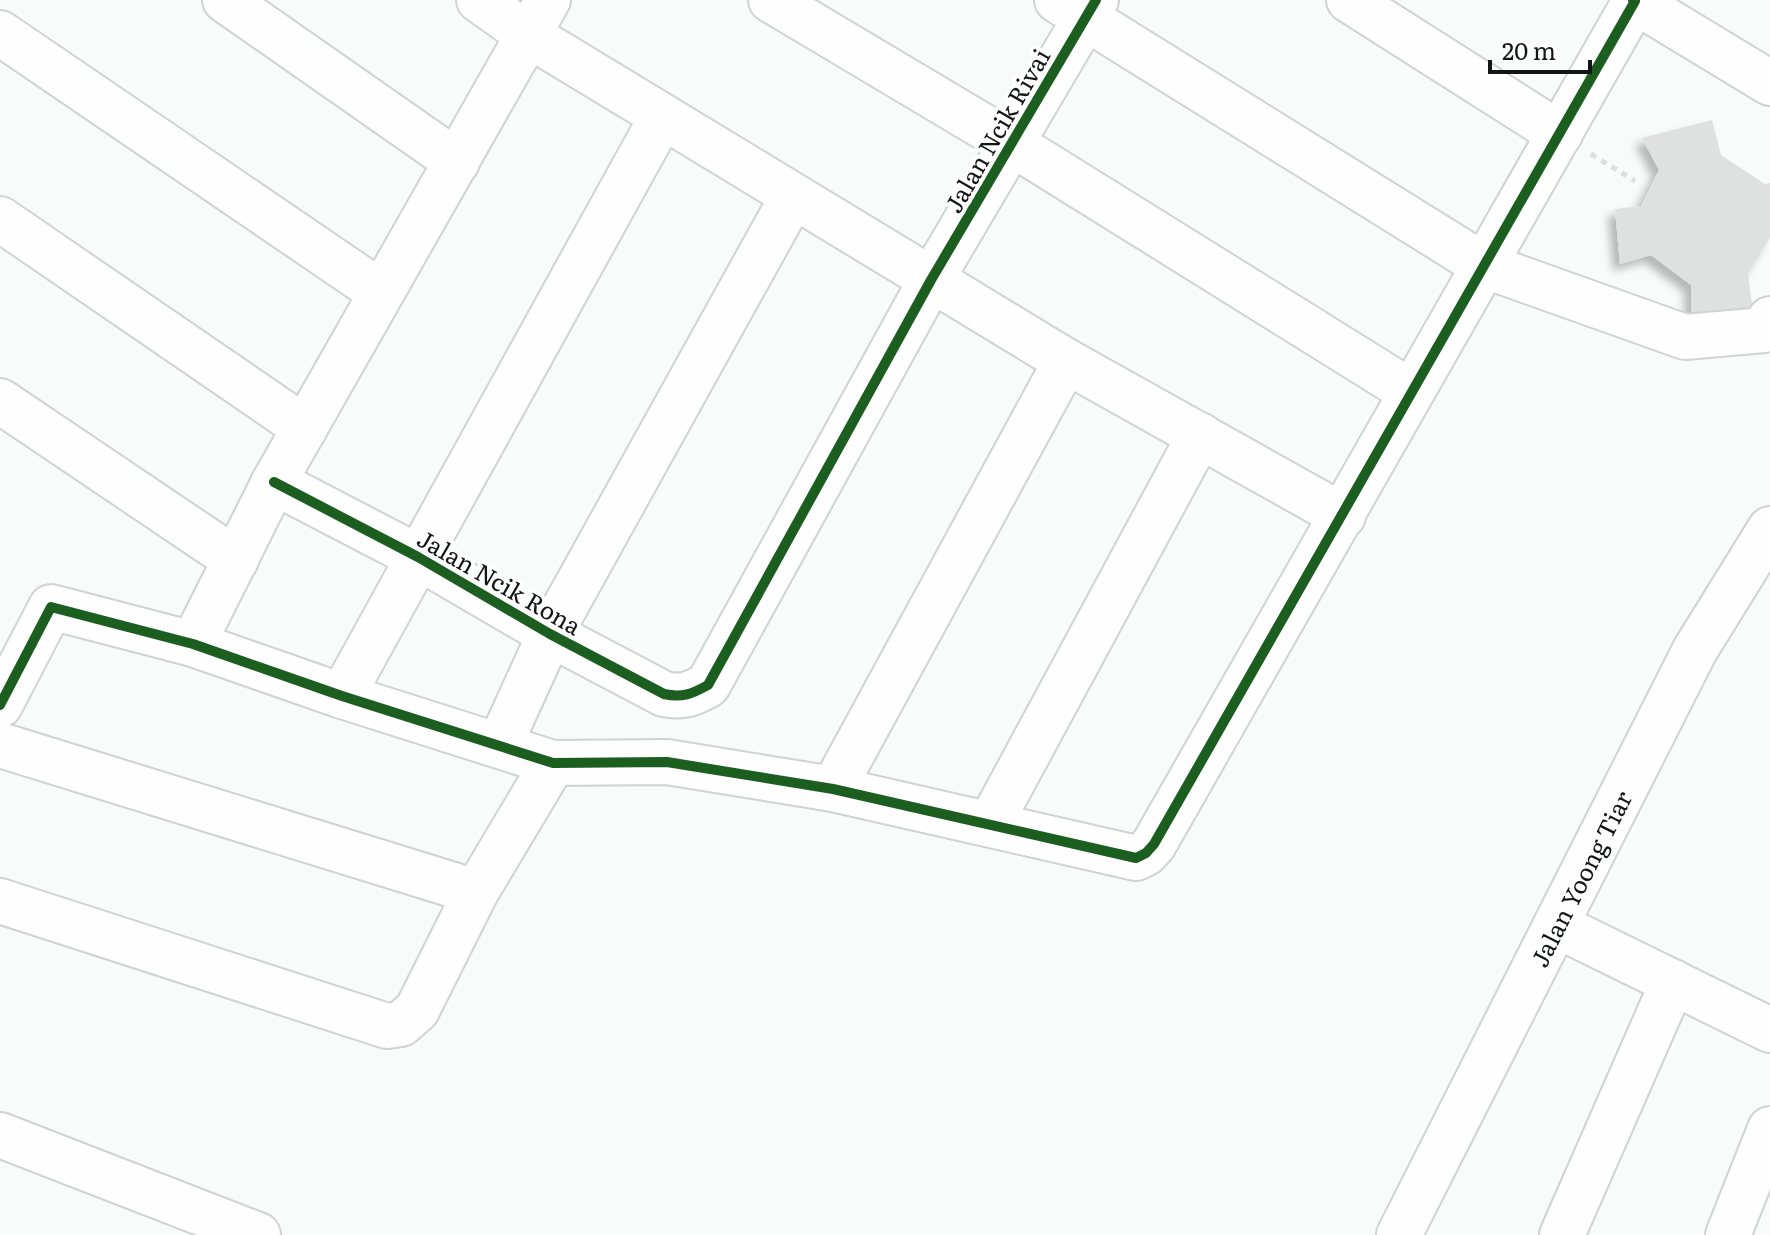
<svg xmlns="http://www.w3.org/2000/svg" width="1770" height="1235" font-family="Literata,serif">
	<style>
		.building { fill: #dee1df; filter: url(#shadow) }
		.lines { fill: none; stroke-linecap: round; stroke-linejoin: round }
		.minor-casing { stroke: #cfd3d1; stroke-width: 48 }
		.path { stroke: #dedede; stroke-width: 5; stroke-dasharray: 6 6; stroke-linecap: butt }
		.minor { stroke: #fefefe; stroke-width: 44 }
		.cycleway-casing { stroke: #fff; stroke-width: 15 }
		.cycleway { stroke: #1b5e20; stroke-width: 10 }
		.labels { text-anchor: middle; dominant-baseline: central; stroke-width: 8; stroke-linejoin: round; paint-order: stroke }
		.street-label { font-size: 24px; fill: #131614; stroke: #fff }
	</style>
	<defs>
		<filter id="shadow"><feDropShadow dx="-7" dy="7" stdDeviation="4" flood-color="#0004"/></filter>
	</defs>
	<rect width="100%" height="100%" fill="#f7fbf9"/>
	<!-- building -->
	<polygon class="building" points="1712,120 1721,155 1765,184 1770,183 1770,238 1748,273 1752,306 1691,323 1691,285 1651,255 1620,264 1615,209 1641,206 1659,170 1642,138"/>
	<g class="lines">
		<!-- minor casing -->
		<g class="minor-casing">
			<g id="minor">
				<polyline points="225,0 457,162"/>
				<polyline points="479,0 527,34 1066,361 1343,516"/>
				<polyline points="771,0 1011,143 1411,392"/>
				<polyline points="1057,0 1483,265 1685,337 1764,330 1770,319"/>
				<polyline points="1349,0 1560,134"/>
				<polyline points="1633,0 1770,83"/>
				<polyline points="0,33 380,292"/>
				<polyline points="0,219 305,428"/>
				<polyline points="0,401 236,560"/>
				<path d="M274 482 418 557 550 634 664 694C682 698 692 694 708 685L931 280 1096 0"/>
				<polyline points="193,644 274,482 548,0"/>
				<polyline points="342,696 662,117"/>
				<polyline points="0,705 51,607 193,644 342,696 553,763 667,762 833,789 1136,858 1146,853 1154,844 1635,1"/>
				<polyline points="500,744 550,634 793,196"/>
				<polyline points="0,745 476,892"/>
				<polyline points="833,789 1066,361"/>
				<polyline points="990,824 1200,435"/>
				<polyline points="0,901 387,1026 401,1024 417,1010 476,892 553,763"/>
				<polyline points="1556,925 1770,1030"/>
				<polyline points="0,1135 258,1235"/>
				<path id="s1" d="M1399 1235 1695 650 1770 529"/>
				<polyline points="1562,1235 1673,982"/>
				<polyline points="1728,1235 1770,1129"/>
			</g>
		</g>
		<!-- path -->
		<polyline class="path" points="1591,154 1635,181"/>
		<!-- minor -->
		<use href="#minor" class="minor"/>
		<!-- cycleway casing -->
		<g class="cycleway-casing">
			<g id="cycleway">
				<path d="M274 482 418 557 550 634 664 694C682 698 692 694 708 685L931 280 1096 0"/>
				<polyline points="0,705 51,607 193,644 342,696 553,763 667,762 833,789 1136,858 1146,853 1154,844 1635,1 1633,0"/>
			</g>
		</g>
		<!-- cycleway -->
		<use href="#cycleway" class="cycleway"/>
	</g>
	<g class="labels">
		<!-- street labels -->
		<g class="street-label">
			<text transform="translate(996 130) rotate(-60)">Jalan Ncik Rivai</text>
			<text transform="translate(500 581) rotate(30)">Jalan Ncik Rona</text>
			<text stroke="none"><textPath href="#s1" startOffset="400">Jalan Yoong Tiar</textPath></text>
		</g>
	</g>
	<!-- scale -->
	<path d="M1490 60v12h100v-12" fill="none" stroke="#131614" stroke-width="4"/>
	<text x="1502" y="60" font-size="24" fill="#131614" stroke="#ffffff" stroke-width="6" paint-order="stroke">20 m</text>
</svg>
